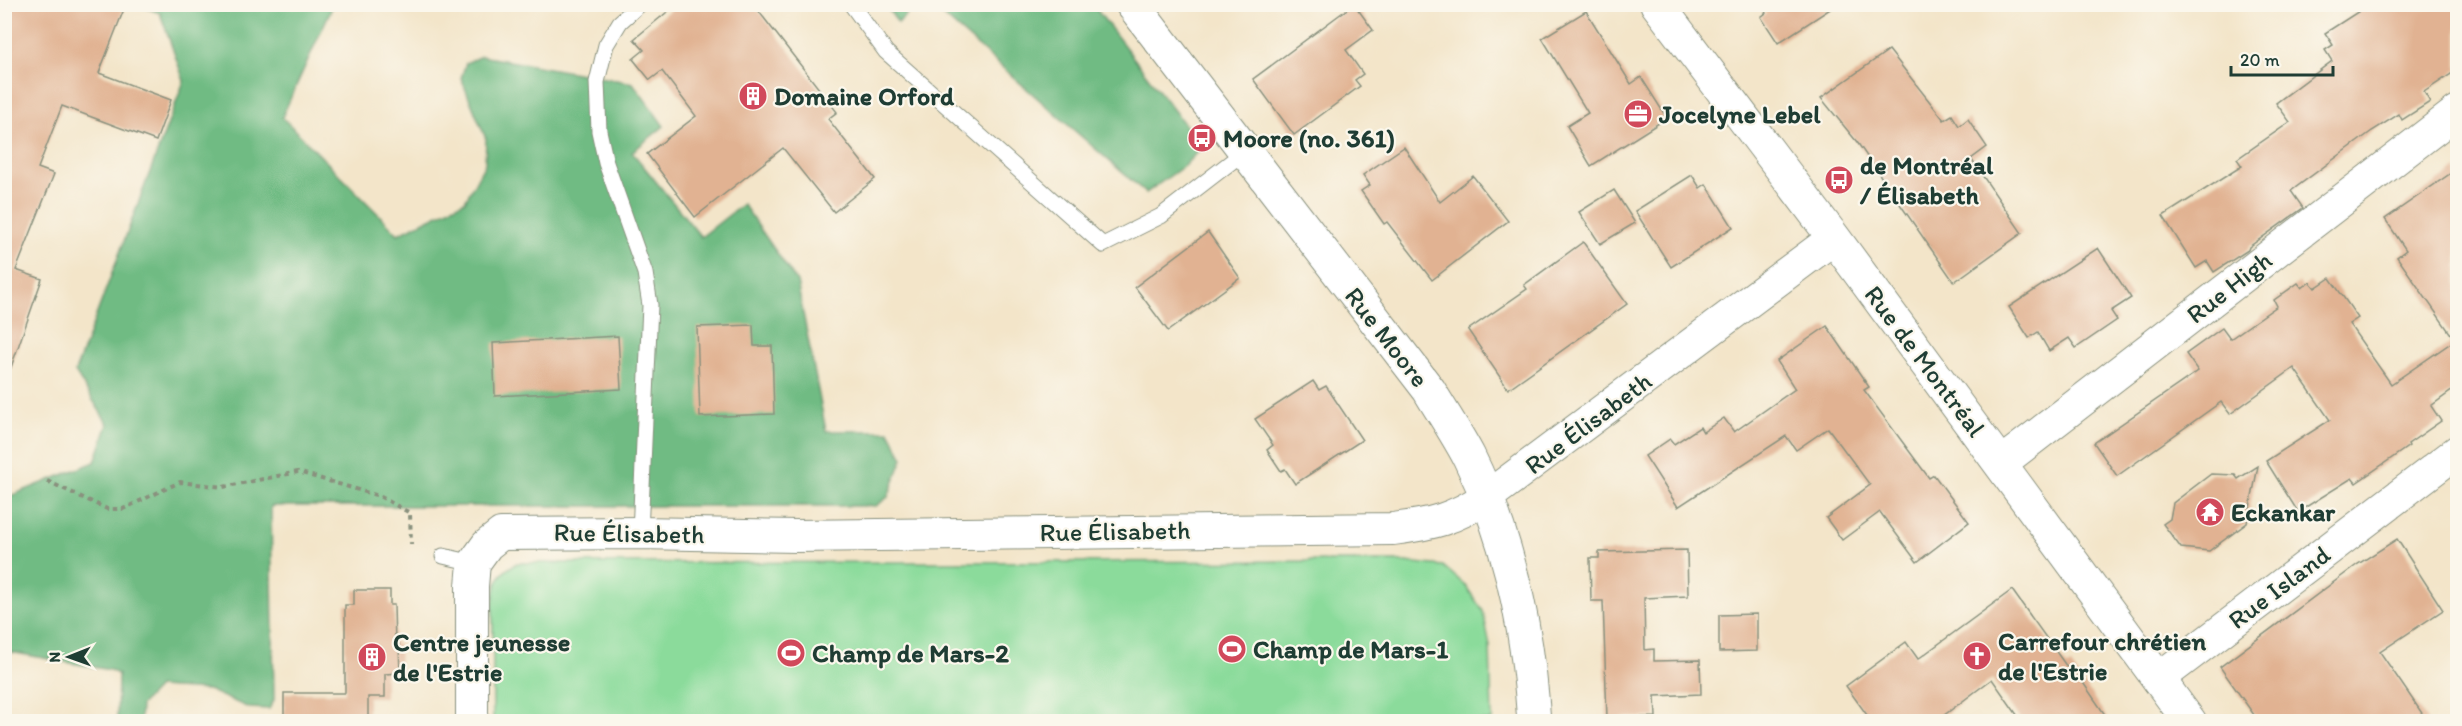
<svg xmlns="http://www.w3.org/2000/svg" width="2462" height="726" font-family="Itim,sans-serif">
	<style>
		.green { fill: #8bdb9b; stroke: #558c68; stroke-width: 1.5 }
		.forest { fill: #70bb83; stroke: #487c5c; stroke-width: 1.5 }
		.building { fill: #e1b292 }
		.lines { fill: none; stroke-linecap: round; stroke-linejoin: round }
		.lane-casing { stroke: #89917e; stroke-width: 17 }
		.street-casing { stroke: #89917e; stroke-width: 34 }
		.secondary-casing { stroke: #89917e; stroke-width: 35 }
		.path { stroke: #89917e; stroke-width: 4; stroke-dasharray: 4.5 4.5; stroke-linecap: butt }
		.lane { stroke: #fff; stroke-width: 15 }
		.street { stroke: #fff; stroke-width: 32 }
		.secondary { stroke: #fff; stroke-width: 33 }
		.labels { text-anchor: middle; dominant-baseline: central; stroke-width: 4.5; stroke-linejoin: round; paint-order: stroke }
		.poi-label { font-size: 26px; font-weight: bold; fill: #1f3d34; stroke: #fbf7ec; text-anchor: start }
		.street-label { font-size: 26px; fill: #1f3d34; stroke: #fbf7ec }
	</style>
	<rect width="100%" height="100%" fill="#fbf7ec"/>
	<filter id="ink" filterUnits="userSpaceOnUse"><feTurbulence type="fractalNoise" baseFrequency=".0167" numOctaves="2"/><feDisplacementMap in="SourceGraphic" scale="12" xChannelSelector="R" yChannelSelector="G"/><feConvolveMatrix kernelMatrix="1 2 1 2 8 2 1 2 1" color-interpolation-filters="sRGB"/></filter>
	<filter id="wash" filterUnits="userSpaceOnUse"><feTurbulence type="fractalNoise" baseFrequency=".008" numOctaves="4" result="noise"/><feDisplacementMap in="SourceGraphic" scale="24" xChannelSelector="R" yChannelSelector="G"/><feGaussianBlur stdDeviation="1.35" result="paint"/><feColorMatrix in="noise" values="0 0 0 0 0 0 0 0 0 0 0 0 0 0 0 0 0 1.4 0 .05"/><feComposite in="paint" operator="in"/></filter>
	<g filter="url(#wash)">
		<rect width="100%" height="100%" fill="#f3e5c9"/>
		<!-- green -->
		<path class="green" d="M1396 561 1443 566 1465 585 1483 611 1490 646 1492 721H493V603C496 581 497 574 517 563Z"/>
		<!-- forest -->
		<g class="forest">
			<polygon points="138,5 333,5 282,117 398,234 465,201 485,164 486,139 461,78 466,63 481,56 633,83 664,126 632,152 701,237 743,204 797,282 826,431 889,431 903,458 888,497 876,506 271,506 274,700 269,709 249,708 208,690 158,687 141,705 140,721 117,721 118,674 110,670 5,651 5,498 95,462 108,424 75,372 184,81 160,13"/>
			<polygon points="885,5 915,5 898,23"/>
			<polygon points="931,5 1093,5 1202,147 1184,166 1146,193"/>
		</g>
		<g id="blocks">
			<!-- building -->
			<g class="building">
				<polygon points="4,4 126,4 99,73 171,100 156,141 62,106 38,168 54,174 16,270 42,279 9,373 4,372"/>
				<polygon points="677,4 753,4 837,112 828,119 875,179 834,212 783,148 695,217 647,154 696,116 662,71 650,80 633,59 644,50 634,39"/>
				<polygon points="1354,4 1373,30 1346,50 1363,74 1355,80 1360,86 1294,135 1253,79"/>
				<polygon points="1761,4 1838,4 1778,43 1761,17 1766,13"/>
				<polygon points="2370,4 2457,4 2457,70 2424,92 2430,102 2402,120 2399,114 2372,131 2291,191 2303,208 2249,247 2248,250 2214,272 2207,261 2196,268 2163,216 2242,166 2237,159 2290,122 2276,103 2332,61 2325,50 2333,45 2325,33"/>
				<polygon points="1586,11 1631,84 1641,77 1667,118 1591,166 1567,126 1588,113 1542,38"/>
				<polygon points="1889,50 1944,120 1952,115 1959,126 1968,119 1987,147 1971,159 2022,233 1954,282 1857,142 1821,98"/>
				<polygon points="1404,147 1440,202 1473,176 1508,221 1432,280 1387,222 1384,224 1361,191 1370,185 1363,175"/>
				<polygon points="2457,169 2457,387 2431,406 2441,421 2408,444 2409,446 2356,483 2352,478 2298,512 2266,461 2330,420 2294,368 2230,414 2221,402 2117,476 2094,443 2198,371 2186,354 2222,328 2230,339 2277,306 2274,300 2298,283 2302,288 2310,282 2315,288 2330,278 2358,318 2349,324 2391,384 2455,340 2397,257 2406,250 2385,219"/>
				<polygon points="1692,175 1700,188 1706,184 1733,227 1671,267 1635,211"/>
				<polygon points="1614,190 1635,223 1600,244 1579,212"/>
				<polygon points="1208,232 1240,278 1168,331 1135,287"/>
				<polygon points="1583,242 1627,304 1508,389 1468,330 1527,289 1524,285"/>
				<polygon points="2098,248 2131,298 2111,311 2117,320 2076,348 2069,338 2049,351 2038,332 2029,338 2009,307"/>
				<polygon points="753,325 754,346 772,346 774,414 700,417 697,327"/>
				<polygon points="1827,326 1869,387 1864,390 1929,478 1934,475 1969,522 1917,562 1880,512 1842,540 1826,518 1870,485 1828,428 1796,450 1786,436 1678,507 1645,456 1670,439 1674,444 1700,427 1703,432 1724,418 1734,432 1795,389 1777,361"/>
				<polygon points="618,336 621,389 495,396 493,343"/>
				<polygon points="1313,381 1319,390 1326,386 1362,440 1295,484 1285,469 1281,471 1267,450 1273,445 1255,419"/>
				<polygon points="2258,466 2247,523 2209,551 2181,548 2163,524 2170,519 2173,503 2211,474 2235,475 2238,479"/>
				<polygon points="2397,539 2443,610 2380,652 2428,722 2259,722 2220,667 2358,564"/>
				<polygon points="1687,550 1688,596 1644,598 1645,650 1654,649 1654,661 1700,660 1701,694 1655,696 1656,717 1607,718 1603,601 1591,601 1590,558 1599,558 1599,552"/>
				<polygon points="354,590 390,590 390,605 394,605 395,644 399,644 400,673 385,674 385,697 368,697 368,722 284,722 284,693 345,693 345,605 354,605"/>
				<polygon points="2012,590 2067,667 2071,665 2110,722 2022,722 1992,679 1935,722 1872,722 1846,686 1906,642 1918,659"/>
				<polygon points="1757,614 1757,651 1719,652 1719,615"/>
			</g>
		</g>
	</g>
	<g filter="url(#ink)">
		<use href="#blocks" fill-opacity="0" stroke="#89917e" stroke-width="1.5"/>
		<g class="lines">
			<!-- lane casing -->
			<g class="lane-casing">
				<g id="lane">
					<polyline points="851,4 886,52 1103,245 1161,216 1244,152"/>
					<polyline points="640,533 650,305 645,273 606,163 599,131 597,82 606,45 620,22 640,4"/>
					<polyline points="443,556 474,563"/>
				</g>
			</g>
			<!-- street casing -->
			<g class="street-casing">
				<g id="street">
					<polyline points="2001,463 2458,111"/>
					<polyline points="2158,679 2458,451"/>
					<path d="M472 722V586L474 563 487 545 501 534 640 533 796 536 1393 529C1433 524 1453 519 1487 497L1834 238"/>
				</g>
			</g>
			<!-- secondary casing -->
			<g class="secondary-casing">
				<g id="secondary">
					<path d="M1132 4 1429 390C1442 412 1457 434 1469 457 1510 540 1528 630 1534 722"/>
					<polyline points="1657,4 1834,238 2190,722"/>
				</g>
			</g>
			<!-- path -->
			<polyline class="path" points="47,481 107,509 123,509 180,482 223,487 298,472 379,496 410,513 411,544"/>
			<!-- lane -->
			<use href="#lane" class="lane"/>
			<!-- street -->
			<use href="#street" class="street"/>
			<!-- secondary -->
			<use href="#secondary" class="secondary"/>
		</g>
	</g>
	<!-- icons -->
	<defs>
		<g id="building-disc" transform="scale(1.5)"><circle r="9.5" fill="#d1495b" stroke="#fbf7ec"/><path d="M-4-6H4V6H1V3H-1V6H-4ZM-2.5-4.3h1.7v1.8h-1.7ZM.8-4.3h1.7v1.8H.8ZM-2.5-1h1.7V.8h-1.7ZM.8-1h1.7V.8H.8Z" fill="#fff"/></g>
		<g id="office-disc" transform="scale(1.5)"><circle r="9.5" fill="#d1495b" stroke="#fbf7ec"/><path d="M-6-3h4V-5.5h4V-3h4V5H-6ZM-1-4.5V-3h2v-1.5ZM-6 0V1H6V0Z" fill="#fff"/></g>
		<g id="bus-disc" transform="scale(1.5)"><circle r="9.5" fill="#d1495b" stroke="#fbf7ec"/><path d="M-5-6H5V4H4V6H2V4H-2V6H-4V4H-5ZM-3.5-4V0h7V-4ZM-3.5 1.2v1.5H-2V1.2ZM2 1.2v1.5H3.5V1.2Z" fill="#fff"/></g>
		<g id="temple-disc" transform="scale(1.5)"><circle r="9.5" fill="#d1495b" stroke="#fbf7ec"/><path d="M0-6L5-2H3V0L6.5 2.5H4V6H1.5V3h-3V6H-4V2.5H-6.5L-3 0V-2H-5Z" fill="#fff"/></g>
		<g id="stadium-disc" transform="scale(1.5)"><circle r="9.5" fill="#d1495b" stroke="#fbf7ec"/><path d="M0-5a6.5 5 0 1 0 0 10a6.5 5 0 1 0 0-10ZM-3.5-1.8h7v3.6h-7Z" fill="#fff"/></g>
		<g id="church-disc" transform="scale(1.5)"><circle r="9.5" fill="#d1495b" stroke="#fbf7ec"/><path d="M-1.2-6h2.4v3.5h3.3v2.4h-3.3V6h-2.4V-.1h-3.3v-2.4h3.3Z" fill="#fff"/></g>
	</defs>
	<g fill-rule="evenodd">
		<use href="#building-disc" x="753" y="96"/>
		<use href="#office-disc" x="1638" y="114"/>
		<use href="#bus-disc" x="1202" y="138"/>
		<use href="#bus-disc" x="1839" y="180"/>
		<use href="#temple-disc" x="2210" y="512"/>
		<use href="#stadium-disc" x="1232" y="649"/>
		<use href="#stadium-disc" x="791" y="653"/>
		<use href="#church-disc" x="1977" y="656"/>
		<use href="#building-disc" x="372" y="657"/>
	</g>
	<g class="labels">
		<!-- poi labels -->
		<g class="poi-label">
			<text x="774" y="96">Domaine Orford</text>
			<text x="1659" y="114">Jocelyne Lebel</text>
			<text x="1223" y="138">Moore (no. 361)</text>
			<text x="1860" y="165">de Montréal<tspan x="1860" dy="30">/ Élisabeth</tspan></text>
			<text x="2231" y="512">Eckankar</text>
			<text x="1998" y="641">Carrefour chrétien<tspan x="1998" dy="30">de l'Estrie</tspan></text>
			<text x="393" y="642">Centre jeunesse<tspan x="393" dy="30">de l'Estrie</tspan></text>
			<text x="1253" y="649">Champ de Mars-1</text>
			<text x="812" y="653">Champ de Mars-2</text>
		</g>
		<!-- street labels -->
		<g class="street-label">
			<text transform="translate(2229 287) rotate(-38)">Rue High</text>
			<text transform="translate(1387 337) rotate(52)">Rue Moore</text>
			<text transform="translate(1925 361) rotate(53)">Rue de Montréal</text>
			<text transform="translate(1588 423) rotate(-37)">Rue Élisabeth</text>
			<text transform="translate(1115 531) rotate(-1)">Rue Élisabeth</text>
			<text transform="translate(629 533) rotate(1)">Rue Élisabeth</text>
			<text transform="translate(2279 587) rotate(-37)">Rue Island</text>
		</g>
	</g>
	<!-- margin -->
	<rect width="2462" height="726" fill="none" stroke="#fbf7ec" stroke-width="24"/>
	<!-- north arrow -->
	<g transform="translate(69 657) rotate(269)" stroke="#fbf7ec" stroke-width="4.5" paint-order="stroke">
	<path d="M0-4.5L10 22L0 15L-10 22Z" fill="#1f3d34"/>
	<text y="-9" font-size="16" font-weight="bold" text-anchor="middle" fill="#1f3d34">N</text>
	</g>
	<!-- scale -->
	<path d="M2231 66v9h102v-9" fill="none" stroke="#1f3d34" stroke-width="3"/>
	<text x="2240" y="66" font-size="18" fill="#1f3d34" stroke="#fbf7ec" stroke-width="4.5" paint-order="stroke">20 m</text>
</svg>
